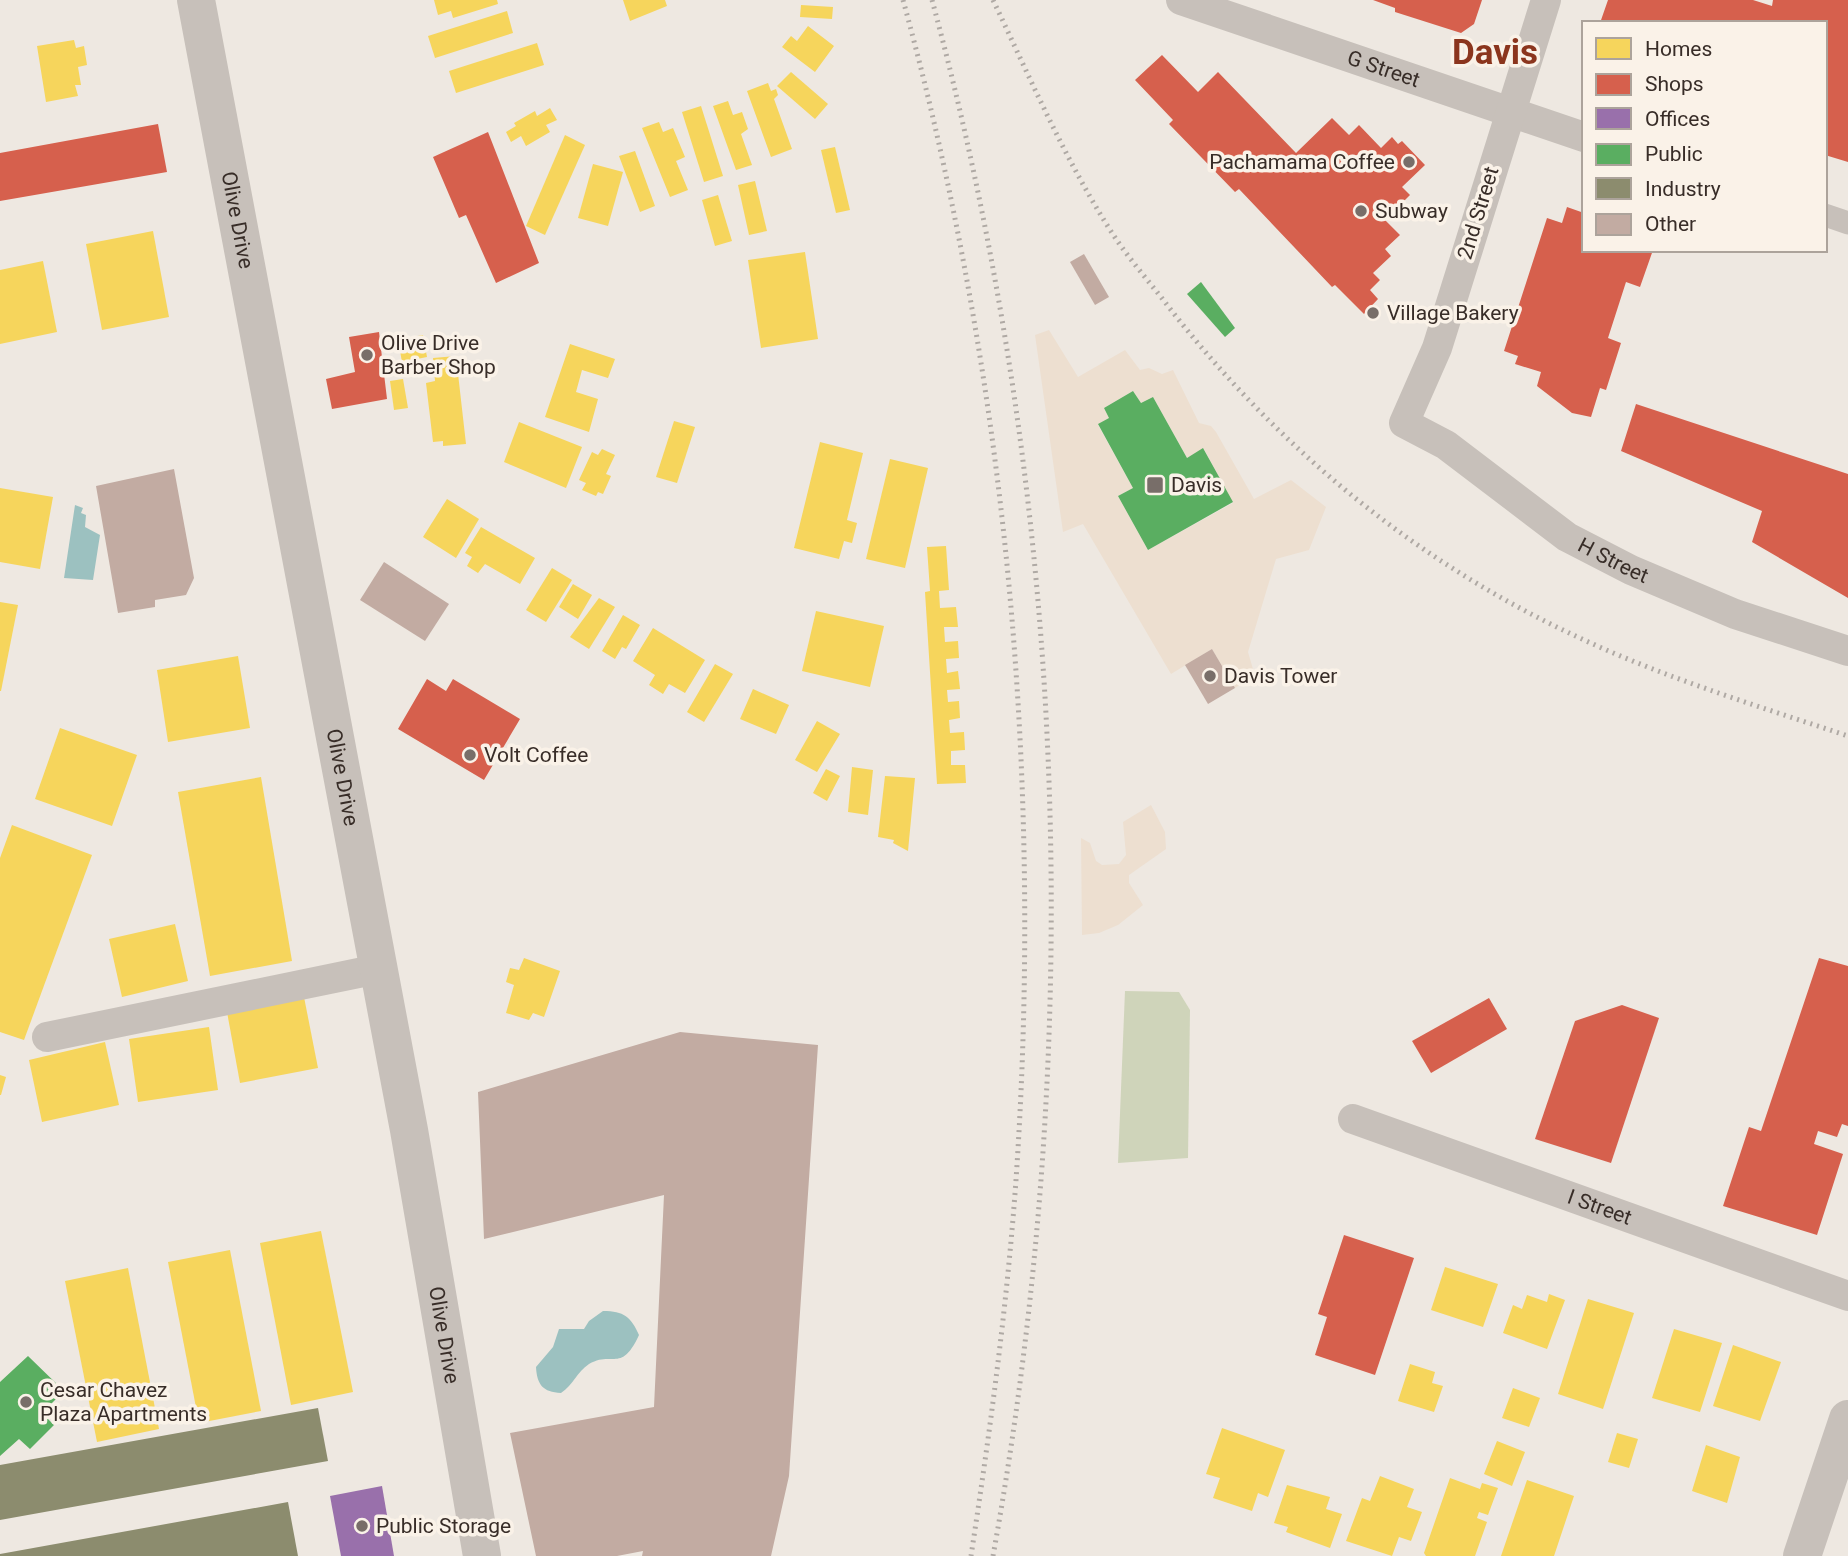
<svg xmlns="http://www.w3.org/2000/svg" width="1848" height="1556" font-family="Roboto,sans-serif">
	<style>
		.green { fill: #cfd4ba }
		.plaza { fill: #eddfd0; fill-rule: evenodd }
		.water { fill: #9cc1c0 }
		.homes { fill: #f6d55c }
		.shops { fill: #d6604d }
		.offices { fill: #9970ab }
		.public { fill: #5aae61 }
		.industry { fill: #8c8c6e }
		.building { fill: #c2aba2 }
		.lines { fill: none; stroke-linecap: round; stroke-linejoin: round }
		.pedestrian { stroke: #c7c0ba; stroke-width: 23 }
		.minor { stroke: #c7c0ba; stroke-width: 30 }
		.tertiary { stroke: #c7c0ba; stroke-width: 38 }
		.rail { stroke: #afa9a4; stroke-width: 5; stroke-dasharray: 2 5; stroke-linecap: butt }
		.poi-dot { fill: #786e69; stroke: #faf2e8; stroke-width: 2.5 }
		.labels { text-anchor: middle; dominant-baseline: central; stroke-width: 7; stroke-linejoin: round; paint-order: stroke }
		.street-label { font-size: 21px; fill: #382d28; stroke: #faf2e8 }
		.poi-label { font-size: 21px; fill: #382d28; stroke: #faf2e8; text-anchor: start }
		.town-label { font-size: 35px; font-weight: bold; fill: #8b351d; stroke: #faf2e8 }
	</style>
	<rect width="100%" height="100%" fill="#eee8e1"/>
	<!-- green -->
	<polygon class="green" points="1125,991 1179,992 1190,1010 1188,1158 1118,1163"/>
	<!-- plaza -->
	<g class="plaza">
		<path d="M1049 330 1078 377 1125 350 1140 370 1149 368 1162 374 1173 370 1199 423 1211 426 1216 432 1254 499 1291 480 1326 507 1309 550 1276 559 1248 652 1255 676 1235 688 1212 649 1171 674 1083 524 1063 532 1035 335ZM1133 391 1141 403 1153 397 1187 458 1204 449 1233 503 1148 550 1118 496 1133 488 1098 425 1109 418 1104 408Z"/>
		<polygon points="1151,805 1165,832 1166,849 1129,875 1129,883 1143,905 1118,925 1099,933 1082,935 1081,838 1090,843 1096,861 1102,865 1119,864 1126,855 1123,822"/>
	</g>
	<!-- water -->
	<g class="water">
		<polygon points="75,505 83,508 81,513 86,515 85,527 100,535 93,580 64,578"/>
		<path d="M603 1311C624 1311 631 1317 639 1335 621 1374 612 1350 589 1364 577 1372 573 1385 561 1393 543 1392 537 1385 536 1367L553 1347 559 1329H584L589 1321Z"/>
	</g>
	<!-- homes -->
	<g class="homes">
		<polygon points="434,0 497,0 498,4 453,18 451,11 438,15"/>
		<polygon points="623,0 665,0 667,6 630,21"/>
		<polygon points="801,5 833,7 832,19 800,17"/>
		<polygon points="507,11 513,33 435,58 428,36"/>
		<polygon points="808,26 834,46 815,72 782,47 791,36 797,41"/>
		<polygon points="74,40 76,48 84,46 87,65 78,67 81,85 75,85 78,96 46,102 37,46"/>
		<polygon points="537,43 544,65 456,93 449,71"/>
		<polygon points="791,72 828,104 815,119 777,86"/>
		<polygon points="768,83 771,91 776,89 778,95 774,99 792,149 771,157 747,91"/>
		<polygon points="728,101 733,115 742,112 748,129 741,134 752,165 736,170 713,106"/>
		<polygon points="701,106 723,176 704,182 682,112"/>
		<polygon points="550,108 557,120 546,125 550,132 526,146 521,136 511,142 506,132 516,126 514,123 535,111 537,116"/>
		<polygon points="659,122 663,132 673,128 685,157 676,161 688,190 670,197 642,128"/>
		<polygon points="565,135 585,145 545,235 526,226"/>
		<polygon points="835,147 850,210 836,213 821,150"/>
		<polygon points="635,151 655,206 640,212 619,156"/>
		<polygon points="593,164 623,172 608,226 578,218"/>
		<polygon points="755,181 767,231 749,235 738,185"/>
		<polygon points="718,195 732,241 715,246 702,200"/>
		<polygon points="153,231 169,317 102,330 86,244"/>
		<polygon points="805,252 818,339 761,348 748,260"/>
		<polygon points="43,261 57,332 0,344 0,270"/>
		<polygon points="423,335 427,357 402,362 398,340"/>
		<polygon points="570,344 615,359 608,378 582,370 576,392 598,399 589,432 545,417"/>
		<polygon points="456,356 466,444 443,446 443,441 433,442 426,383 435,381 433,358"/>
		<polygon points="403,379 408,408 394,410 390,381"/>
		<polygon points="674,421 695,427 677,483 656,477"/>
		<polygon points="519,422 582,447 566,488 504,462"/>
		<polygon points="820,442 863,453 847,520 857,523 852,543 844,541 839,559 794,548"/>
		<polygon points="602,449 615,455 606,474 611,476 603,494 598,492 596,496 582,490 586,483 579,480 592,452 598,455"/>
		<polygon points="890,459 928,468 905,568 866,559"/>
		<polygon points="0,488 53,497 40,569 0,562"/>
		<polygon points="447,499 479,519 456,558 423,537"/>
		<polygon points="481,527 535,558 520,584 485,564 478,573 467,566 472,557 465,553"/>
		<polygon points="946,546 949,590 939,591 940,608 956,607 958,627 944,627 945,642 958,641 959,658 946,659 947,673 958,671 960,689 947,690 948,702 959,701 960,718 949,720 950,733 964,732 965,750 951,751 951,765 965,765 966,783 937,784 925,592 930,591 927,547"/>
		<polygon points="552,568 572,580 546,622 526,610"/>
		<polygon points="573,584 592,595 578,619 559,607"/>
		<polygon points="599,598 615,607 589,649 570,637"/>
		<polygon points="0,602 18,605 1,691 0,691"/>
		<polygon points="816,611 884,626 870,687 802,671"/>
		<polygon points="623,615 640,625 626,649 622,647 615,659 602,651"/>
		<polygon points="653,628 705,660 685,693 669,684 663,694 649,685 655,675 633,661"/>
		<polygon points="238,656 250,728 168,742 157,670"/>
		<polygon points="715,664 733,674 704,722 687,712"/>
		<polygon points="753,689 789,705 776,734 740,719"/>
		<polygon points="817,721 840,734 817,772 795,760"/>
		<polygon points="60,728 137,755 112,826 35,799"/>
		<polygon points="852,767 873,770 868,815 848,812"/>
		<polygon points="826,769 840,776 827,801 813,793"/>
		<polygon points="885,776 915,778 908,851 893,843 894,840 878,837"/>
		<polygon points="261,777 292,961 210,976 178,792"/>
		<polygon points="12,825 92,855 24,1040 0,1032 0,858"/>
		<polygon points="175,924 188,981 122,997 109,939"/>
		<polygon points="524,958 560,971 544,1017 533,1013 529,1020 506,1013 514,985 506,982 510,968 519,970"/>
		<polygon points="304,997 318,1068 240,1083 227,1012"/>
		<polygon points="209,1027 218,1090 138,1102 129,1039"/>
		<polygon points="105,1042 119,1105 42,1122 29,1060"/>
		<polygon points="0,1075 6,1077 1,1095 0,1095"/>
		<polygon points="321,1231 353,1392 291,1405 260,1243"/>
		<polygon points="230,1250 261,1411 199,1423 168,1262"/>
		<polygon points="1445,1267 1498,1284 1483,1327 1431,1310"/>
		<polygon points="128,1268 159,1429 97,1442 65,1281"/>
		<polygon points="1549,1294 1565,1300 1547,1349 1503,1333 1513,1305 1522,1309 1527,1295 1547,1302"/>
		<polygon points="1588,1299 1634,1313 1603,1409 1558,1394"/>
		<polygon points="1674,1329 1722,1343 1700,1412 1652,1398"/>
		<polygon points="1733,1345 1781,1362 1760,1421 1713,1406"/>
		<polygon points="1410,1364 1435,1372 1432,1383 1443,1386 1434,1412 1398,1401"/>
		<polygon points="1513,1388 1540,1398 1529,1427 1502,1418"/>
		<polygon points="1222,1428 1285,1450 1268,1497 1258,1493 1252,1511 1213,1498 1220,1478 1206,1474"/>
		<polygon points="1617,1433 1638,1439 1629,1468 1608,1462"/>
		<polygon points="1497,1441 1525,1452 1512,1486 1484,1474"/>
		<polygon points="1706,1445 1740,1457 1727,1503 1692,1491"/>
		<polygon points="1380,1476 1414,1489 1407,1507 1422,1512 1411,1541 1399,1537 1392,1556 1346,1541 1362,1498 1370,1501"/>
		<polygon points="1450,1478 1480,1489 1482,1483 1498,1488 1488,1515 1479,1512 1477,1518 1487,1522 1475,1556 1426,1556 1424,1553"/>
		<polygon points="1527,1480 1574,1496 1554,1556 1501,1556"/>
		<polygon points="1287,1485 1330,1497 1326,1509 1342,1514 1330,1548 1286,1532 1288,1527 1274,1523"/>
	</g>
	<!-- shops -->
	<g class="shops">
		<polygon points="1373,0 1482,0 1474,24 1461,33 1395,12 1395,8"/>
		<polygon points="1608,0 1753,0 1772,6 1773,0 1848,0 1848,162 1825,155 1825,23 1600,23"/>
		<polygon points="1162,55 1198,92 1218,72 1296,153 1332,118 1349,135 1359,125 1381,148 1392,137 1398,144 1402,141 1425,165 1402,187 1410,195 1385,220 1400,235 1385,249 1391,256 1373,273 1380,280 1370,290 1378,299 1364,314 1335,285 1332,287 1239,189 1235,192 1169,124 1173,120 1135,80"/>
		<polygon points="158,124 167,172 0,201 0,153"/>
		<polygon points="488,132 539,263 496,283 466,215 459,218 433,157"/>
		<polygon points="1567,207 1584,213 1584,250 1653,250 1640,287 1626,282 1608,338 1621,343 1606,390 1600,388 1591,417 1572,413 1537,386 1541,372 1515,364 1518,356 1504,351 1547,218 1562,223"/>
		<polygon points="379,332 387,399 332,409 326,379 355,372 349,337"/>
		<polygon points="1636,404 1848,474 1848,598 1752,542 1762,511 1621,451"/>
		<polygon points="427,679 446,691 453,679 520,719 484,780 398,729"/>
		<polygon points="1819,958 1848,966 1848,1126 1842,1124 1837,1137 1818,1131 1814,1144 1843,1154 1817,1235 1723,1206 1749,1127 1761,1131"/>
		<polygon points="1489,998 1507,1029 1431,1073 1412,1041"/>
		<polygon points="1622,1005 1659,1018 1611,1163 1535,1139 1575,1021"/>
		<polygon points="1344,1235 1414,1258 1375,1375 1315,1355 1327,1317 1318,1314"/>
	</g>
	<!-- offices -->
	<polygon class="offices" points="382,1486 394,1556 341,1556 330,1496"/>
	<!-- public -->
	<g class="public">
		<polygon points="1201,282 1235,328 1225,337 1187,294"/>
		<polygon points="1133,391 1141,403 1153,397 1187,458 1203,448 1233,502 1148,550 1118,496 1133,488 1098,424 1109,418 1104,408"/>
		<polygon points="28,1356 64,1391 42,1413 54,1425 30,1449 19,1439 0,1456 0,1382"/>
	</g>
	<!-- industry -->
	<g class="industry">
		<polygon points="318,1408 328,1461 0,1520 0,1465"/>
		<polygon points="288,1502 298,1556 0,1556 0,1554"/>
	</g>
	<!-- building -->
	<g class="building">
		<polygon points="1084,254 1109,297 1095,305 1070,262"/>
		<polygon points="174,469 194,578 186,595 155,600 155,607 118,613 96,486"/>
		<polygon points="384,562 449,604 425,641 360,600"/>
		<polygon points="1212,649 1235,688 1208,704 1185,665"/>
		<polygon points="680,1032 818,1045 789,1476 771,1556 642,1556 643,1551 617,1556 536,1556 510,1433 654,1407 664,1195 484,1239 478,1092"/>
	</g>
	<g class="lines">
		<!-- pedestrian -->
		<polyline class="pedestrian" points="1825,215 1848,223"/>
		<!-- minor -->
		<g class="minor">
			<path id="s1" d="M1181 0 1584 137"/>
			<path id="s2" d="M1546 0 1437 348 1404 423 1446 445 1567 537 1631 570 1735 614 1848 651"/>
			<polyline points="47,1037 378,969"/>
			<path id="s3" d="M1353 1119 1848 1296"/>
		</g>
		<!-- tertiary -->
		<g class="tertiary">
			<path id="s4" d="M196 0 409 1130 482 1556"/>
			<polyline points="1802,1556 1848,1419"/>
		</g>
		<!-- rail -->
		<g class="rail">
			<path d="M903 0C1008 383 1043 785 1016 1180 1007 1306 990 1431 971 1556"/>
			<path d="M932 0C1069 507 1086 1040 993 1556"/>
			<path d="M993 0C1031 80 1066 162 1114 236 1128 257 1145 277 1161 297 1273 444 1414 562 1582 639 1668 679 1758 706 1848 736"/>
		</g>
	</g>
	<!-- markers -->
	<g class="poi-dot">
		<circle cx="1409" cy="162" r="7"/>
		<circle cx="1361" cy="211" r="7"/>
		<circle cx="1373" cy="313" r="7"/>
		<circle cx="367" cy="355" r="7"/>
		<rect x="1146" y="476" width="18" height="18" rx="3.5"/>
		<circle cx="1210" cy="676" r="7"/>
		<circle cx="470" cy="755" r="7"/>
		<circle cx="26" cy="1402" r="7"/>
		<circle cx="362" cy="1526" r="7"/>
	</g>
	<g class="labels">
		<!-- street labels -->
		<g class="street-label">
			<text stroke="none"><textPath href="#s1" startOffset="214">G Street</textPath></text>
			<text transform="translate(1478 213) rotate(-73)">2nd Street</text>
			<text stroke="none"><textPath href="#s4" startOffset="224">Olive Drive</textPath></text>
			<text stroke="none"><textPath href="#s2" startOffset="698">H Street</textPath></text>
			<text stroke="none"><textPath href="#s4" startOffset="791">Olive Drive</textPath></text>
			<text stroke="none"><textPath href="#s3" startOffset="262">I Street</textPath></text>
			<text stroke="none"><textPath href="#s4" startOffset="1358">Olive Drive</textPath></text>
		</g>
		<!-- poi labels -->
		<g class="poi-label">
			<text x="1395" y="162" text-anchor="end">Pachamama Coffee</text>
			<text x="1375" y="211">Subway</text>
			<text x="1387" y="313">Village Bakery</text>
			<text x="381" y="343">Olive Drive<tspan x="381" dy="24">Barber Shop</tspan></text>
			<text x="1171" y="485">Davis</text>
			<text x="1224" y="676">Davis Tower</text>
			<text x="484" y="755">Volt Coffee</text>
			<text x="40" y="1390">Cesar Chavez<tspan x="40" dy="24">Plaza Apartments</tspan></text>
			<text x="376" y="1526">Public Storage</text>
		</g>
		<!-- town labels -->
		<g class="town-label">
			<text x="1495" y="52">Davis</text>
		</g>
	</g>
	<!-- legend -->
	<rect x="1582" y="21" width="245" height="231" fill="#faf2e8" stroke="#aca39b" stroke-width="2"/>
	<rect x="1596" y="38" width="35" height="21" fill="#f6d55c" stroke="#aca39b" stroke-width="2"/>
	<text x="1645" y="56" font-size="21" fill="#382d28">Homes</text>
	<rect x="1596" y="74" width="35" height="21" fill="#d6604d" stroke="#aca39b" stroke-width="2"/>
	<text x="1645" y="91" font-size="21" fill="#382d28">Shops</text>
	<rect x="1596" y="108" width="35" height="21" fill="#9970ab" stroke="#aca39b" stroke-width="2"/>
	<text x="1645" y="126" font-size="21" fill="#382d28">Offices</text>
	<rect x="1596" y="144" width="35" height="21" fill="#5aae61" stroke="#aca39b" stroke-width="2"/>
	<text x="1645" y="161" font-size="21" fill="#382d28">Public</text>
	<rect x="1596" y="178" width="35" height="21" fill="#8c8c6e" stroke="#aca39b" stroke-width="2"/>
	<text x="1645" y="196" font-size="21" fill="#382d28">Industry</text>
	<rect x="1596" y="214" width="35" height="21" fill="#c2aba2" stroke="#aca39b" stroke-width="2"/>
	<text x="1645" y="231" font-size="21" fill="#382d28">Other</text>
</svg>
